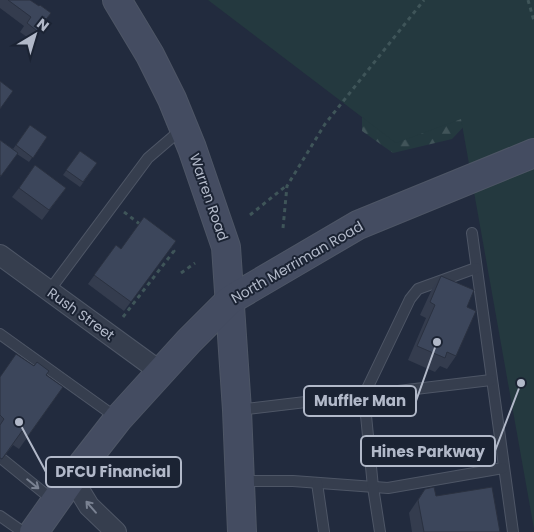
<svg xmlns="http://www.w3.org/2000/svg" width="534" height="532" font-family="Poppins,sans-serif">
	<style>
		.forest { fill: url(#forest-firs) }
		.green { fill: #24393f }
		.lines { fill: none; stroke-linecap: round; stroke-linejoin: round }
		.service-casing { stroke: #4e5666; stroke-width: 12 }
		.minor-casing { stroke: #4e5666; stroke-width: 22 }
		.secondary-casing { stroke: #4e5666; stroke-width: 30 }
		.path { stroke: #3f5559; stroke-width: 3; stroke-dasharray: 4 4; stroke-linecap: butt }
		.service { stroke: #363e4e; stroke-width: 10 }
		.minor { stroke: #363e4e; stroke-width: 20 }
		.secondary { stroke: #444c61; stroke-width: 28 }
		.wall { fill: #343c4e }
		.building { fill: #3c465b; stroke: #2a3140 }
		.oneway { stroke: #7a8292 }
		.labels { text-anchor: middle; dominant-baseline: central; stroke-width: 4; stroke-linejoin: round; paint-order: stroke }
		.street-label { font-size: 14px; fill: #b2b9c9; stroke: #1b2333 }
		.leader { fill: none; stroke: #b2b9c9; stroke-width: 2 }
		.callout-dot { fill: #b2b9c9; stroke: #1b2333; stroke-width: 2 }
		.callout { fill: #1b2333; stroke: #b2b9c9; stroke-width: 2 }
		.callout-label { font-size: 15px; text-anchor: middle; font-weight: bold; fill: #b2b9c9 }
	</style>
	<defs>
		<pattern id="forest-firs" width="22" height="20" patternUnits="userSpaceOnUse" patternTransform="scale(1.25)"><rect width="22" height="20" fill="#24393f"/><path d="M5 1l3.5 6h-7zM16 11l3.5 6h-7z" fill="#415459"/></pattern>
	</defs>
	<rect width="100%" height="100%" fill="#222b3e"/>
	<!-- forest -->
	<polygon class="forest" points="407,66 470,120 452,139 393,153 362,131 362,110"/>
	<!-- green -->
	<polygon class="green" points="208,0 534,0 534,529 461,119 396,143"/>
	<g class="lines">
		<!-- service casing -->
		<g class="service-casing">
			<g id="service">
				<polyline points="472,233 513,532"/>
				<polyline points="49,291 148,158 183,128"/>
				<polyline points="0,334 117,418"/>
				<polyline points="238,410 491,380"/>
				<polyline points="2,459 54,501"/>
				<polyline points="241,481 293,481 388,488 503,468"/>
				<polyline points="317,483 324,532"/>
				<polyline points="0,516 23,532"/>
				<polyline points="380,532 373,487 364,395 410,299 418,289 476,268"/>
			</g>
		</g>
		<!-- minor casing -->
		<g class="minor-casing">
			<g id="minor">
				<polyline points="0,255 162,373"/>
				<polyline points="72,478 89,506 116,532"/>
			</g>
		</g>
		<!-- secondary casing -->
		<g class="secondary-casing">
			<g id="secondary">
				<polyline points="117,0 150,55 172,99 192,148 226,247 237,410 242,532"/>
				<polyline points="34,532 72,478 118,419 189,341 230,300 358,225 534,153"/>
			</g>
		</g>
		<!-- path -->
		<g class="path">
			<polyline points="528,0 534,21"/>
			<polyline points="124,212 141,225"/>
			<polyline points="250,215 286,186"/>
			<polyline points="283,228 287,186 325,124 424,0"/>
			<polyline points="181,273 195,263"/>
			<polyline points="123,317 174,251 168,245"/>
		</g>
		<!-- service -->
		<use href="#service" class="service"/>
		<!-- minor -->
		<use href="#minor" class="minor"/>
		<!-- secondary -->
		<use href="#secondary" class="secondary"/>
	</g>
	<!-- wall -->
	<g class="wall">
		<polygon points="0,0 30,0 39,6 51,13 31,40 20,32 24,26 0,8"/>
		<polygon points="30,125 47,137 29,162 17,154 0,177 0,140 13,149"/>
		<polygon points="80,151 97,163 80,187 63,175"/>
		<polygon points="19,188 66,188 42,220 12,197"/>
		<polygon points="176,241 124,311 88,284 116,245 121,249"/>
		<polygon points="441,276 467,307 456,356 447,369 440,366 435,372 408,360 426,318 420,315 432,289"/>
		<polygon points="46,375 63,387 19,449 13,445 0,462 0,377"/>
		<polygon points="425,489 436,496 500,532 412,532 409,513"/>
	</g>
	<!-- building -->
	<g class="building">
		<polygon points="8,0 30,0 39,6 40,5 51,13 37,31 27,23 31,17"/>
		<polygon points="0,81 13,91 0,109"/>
		<polygon points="30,125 47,137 33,158 16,145"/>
		<polygon points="0,140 18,153 1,176 0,175"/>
		<polygon points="80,151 97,163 83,182 66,170"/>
		<polygon points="35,165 66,188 49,210 19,188"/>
		<polygon points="144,217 176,241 131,302 94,275 116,245 121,249"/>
		<polygon points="441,276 474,290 467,307 476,311 456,356 447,352 445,358 417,346 435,305 430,302"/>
		<polygon points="16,354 34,366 37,362 49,371 46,375 63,387 28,436 22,431 2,459 0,458 0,425 4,419 0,415 0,377"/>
		<polygon points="434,487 436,496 492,487 500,532 424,532 418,500 425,489"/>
	</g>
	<!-- one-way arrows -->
	<defs><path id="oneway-shaft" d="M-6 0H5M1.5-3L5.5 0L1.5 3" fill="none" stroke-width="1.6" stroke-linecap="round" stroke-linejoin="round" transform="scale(1.25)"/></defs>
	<g class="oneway">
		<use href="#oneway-shaft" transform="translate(33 484) rotate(39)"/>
		<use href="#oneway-shaft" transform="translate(91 507) rotate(-131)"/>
	</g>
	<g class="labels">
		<!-- street labels -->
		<g class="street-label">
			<text transform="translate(209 197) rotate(71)">Warren Road</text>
			<text transform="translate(297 262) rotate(-30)">North Merriman Road</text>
			<text transform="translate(81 314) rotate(36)">Rush Street</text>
		</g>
	</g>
	<!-- callouts -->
	<path class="leader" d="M437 342L416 401M521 383L495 451M19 422L46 472"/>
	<g class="callout-dot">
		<circle cx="437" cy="342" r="5"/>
		<circle cx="521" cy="383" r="5"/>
		<circle cx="19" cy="422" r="5"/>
	</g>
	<g class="callout">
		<rect x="304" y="386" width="112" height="30" rx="5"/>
		<rect x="361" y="436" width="134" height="30" rx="5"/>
		<rect x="46" y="457" width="135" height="30" rx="5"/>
	</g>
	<g class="callout-label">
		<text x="360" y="406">Muffler Man</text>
		<text x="428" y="457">Hines Parkway</text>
		<text x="113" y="477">DFCU Financial</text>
	</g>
	<!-- north arrow -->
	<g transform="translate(35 35) rotate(38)" stroke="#1b2333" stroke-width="4" paint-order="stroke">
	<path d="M0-4L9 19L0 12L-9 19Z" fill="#b2b9c9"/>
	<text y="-8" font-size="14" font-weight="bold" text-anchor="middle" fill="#b2b9c9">N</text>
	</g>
</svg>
